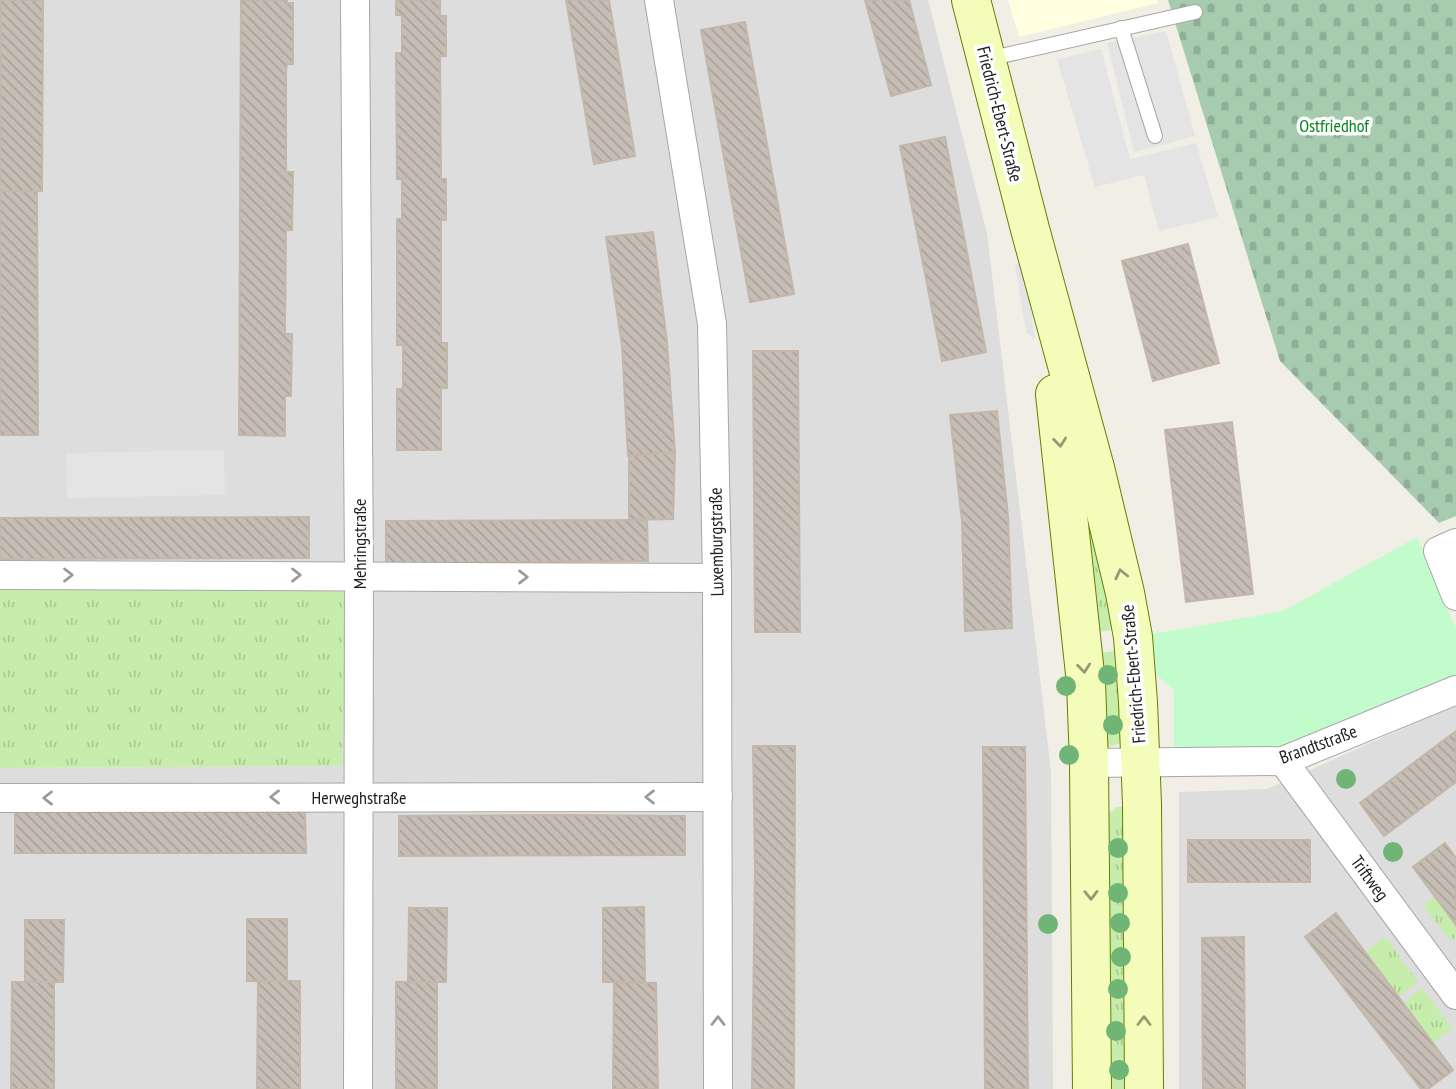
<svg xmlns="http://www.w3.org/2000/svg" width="1456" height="1089" font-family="'PT Sans Narrow',sans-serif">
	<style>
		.residential { fill: #dedddd }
		.education { fill: #fdffe1 }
		.grass { fill: url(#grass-tufts) }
		.cemetery { fill: url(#cemetery-stones) }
		.park { fill: #c3fccc }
		.parking { fill: #e4e4e4 }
		.building { fill: url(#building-back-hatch); stroke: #c4b6a8; stroke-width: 2 }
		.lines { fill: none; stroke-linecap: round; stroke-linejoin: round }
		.lane-casing { stroke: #a7a7a7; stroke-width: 16 }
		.street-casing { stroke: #a7a7a7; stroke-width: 30 }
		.secondary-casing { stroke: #677e00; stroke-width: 40 }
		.lane { stroke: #fff; stroke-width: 14 }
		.street { stroke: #fff; stroke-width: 28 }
		.secondary { stroke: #f4fcb9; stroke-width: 38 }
		.tree { fill: #70b476 }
		.oneway { stroke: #959974 }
		.oneway2 { stroke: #9b9b9b }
		.labels { text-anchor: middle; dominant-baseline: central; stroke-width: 7; stroke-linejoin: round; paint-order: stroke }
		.street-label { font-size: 18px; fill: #202020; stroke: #fff }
		.park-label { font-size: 18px; fill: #07851b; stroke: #fff }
	</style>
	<defs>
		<pattern id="grass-tufts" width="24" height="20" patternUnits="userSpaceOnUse" patternTransform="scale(1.75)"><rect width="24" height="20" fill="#c6edab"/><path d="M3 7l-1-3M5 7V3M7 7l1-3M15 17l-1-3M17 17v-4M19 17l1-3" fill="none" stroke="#aacb93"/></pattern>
		<pattern id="cemetery-stones" width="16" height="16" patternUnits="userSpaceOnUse" patternTransform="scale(1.75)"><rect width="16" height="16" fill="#a7cbaf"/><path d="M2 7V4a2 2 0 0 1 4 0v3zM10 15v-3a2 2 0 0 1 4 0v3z" fill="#8fae96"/></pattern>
		<pattern id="building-back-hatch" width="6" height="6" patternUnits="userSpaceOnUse" patternTransform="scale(1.75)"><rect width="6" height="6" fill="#c6beb5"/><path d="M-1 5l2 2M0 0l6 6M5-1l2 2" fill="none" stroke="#aaa39b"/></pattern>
	</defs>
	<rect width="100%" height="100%" fill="#f1eee6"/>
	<!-- residential -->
	<g class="residential">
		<polygon points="0,0 928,0 987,233 1051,771 1053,1089 0,1089 0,768 342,766 0,589"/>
		<polygon points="1456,705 1456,1089 1179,1089 1179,792 1267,789"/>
	</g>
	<!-- education -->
	<polygon class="education" points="1008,0 1157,0 1158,3 1019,37"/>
	<!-- grass -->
	<g class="grass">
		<polygon points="1081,483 1119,629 1091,633"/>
		<polygon points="347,586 342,766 0,768 0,589"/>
		<polygon points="1122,650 1123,740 1118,744 1110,747 1104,743 1093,654"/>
		<polygon points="1116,807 1131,807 1132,1089 1103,1089 1102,813 1113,811"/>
		<polygon points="1434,897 1456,925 1456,937 1451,941 1423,906"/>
		<polygon points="1385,937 1418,982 1398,997 1365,952"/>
		<polygon points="1422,988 1452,1028 1433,1044 1403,1003"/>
	</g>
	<!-- cemetery -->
	<polygon class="cemetery" points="1168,0 1456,0 1456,516 1439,523 1280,361"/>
	<!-- park -->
	<polygon class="park" points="1417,537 1456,629 1456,683 1283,761 1174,746 1174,690 1152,671 1146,635 1283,611"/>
	<!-- parking -->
	<g class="parking">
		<polygon points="1166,31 1195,136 1134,152 1107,43"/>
		<polygon points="1101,49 1130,159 1196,143 1218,217 1159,231 1144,175 1095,187 1057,59"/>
		<polygon points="1024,260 1035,340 1026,332 1015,265"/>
		<polygon points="224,450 225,495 67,498 66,453"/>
	</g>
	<!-- building -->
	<g class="building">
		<polygon points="1,0 43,0 42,191 0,191"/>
		<polygon points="241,0 287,0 287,3 293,3 293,64 287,64 286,70 286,172 293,172 292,230 286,230 285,329 285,334 292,334 291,396 285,396 285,436 239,435"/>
		<polygon points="396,0 440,0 440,16 446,16 446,56 440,56 441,179 446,179 446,220 441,220 441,343 447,343 447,388 441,388 441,450 397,450 397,389 403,389 403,345 397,345 397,219 402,219 402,179 397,179 396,53 402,53 402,15 396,15"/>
		<polygon points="566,0 609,0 635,156 594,164"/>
		<polygon points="865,0 909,0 931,85 891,96"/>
		<polygon points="745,22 794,294 750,302 701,30"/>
		<polygon points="945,137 986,352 942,361 900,146"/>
		<polygon points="0,191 37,191 38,435 0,435"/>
		<polygon points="653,232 667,342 675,452 628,456 622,346 606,237"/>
		<polygon points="1188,244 1219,363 1153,381 1122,261"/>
		<polygon points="753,351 798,351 800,632 755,632"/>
		<polygon points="997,411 1008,517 1012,628 965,631 962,521 950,415"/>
		<polygon points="1232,422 1253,594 1186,602 1165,430"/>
		<polygon points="675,452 673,519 629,520 629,456"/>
		<polygon points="309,517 309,558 0,559 0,518"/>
		<polygon points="647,520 648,561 386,563 386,521"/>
		<polygon points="1456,731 1456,782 1384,836 1360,803"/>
		<polygon points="753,746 795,746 794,1089 752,1089 755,868"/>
		<polygon points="983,747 1025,747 1028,1089 985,1089"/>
		<polygon points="15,812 305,812 306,853 15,853"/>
		<polygon points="570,815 685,816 685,855 399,856 399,816"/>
		<rect x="1188" y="840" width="122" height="42"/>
		<polygon points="1445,843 1456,858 1456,925 1413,867"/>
		<polygon points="644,907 645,982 603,982 603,908"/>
		<polygon points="409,908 447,908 446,982 408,982"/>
		<polygon points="1336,913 1453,1070 1428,1089 1421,1089 1305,937"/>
		<polygon points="247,919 287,919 287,982 247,981"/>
		<polygon points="25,920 64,920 63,982 25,982"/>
		<polygon points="1244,937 1245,1089 1203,1089 1202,938"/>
		<polygon points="258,981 300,981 300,1089 257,1089"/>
		<polygon points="12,982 54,982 54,1089 11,1089"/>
		<rect x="396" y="982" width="41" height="107"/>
		<polygon points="614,982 656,983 658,1089 613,1089"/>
	</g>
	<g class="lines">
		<!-- lane casing -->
		<g class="lane-casing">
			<g id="lane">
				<polyline points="1121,28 1155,136"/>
				<polyline points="988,59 1195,12"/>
			</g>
		</g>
		<!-- street casing -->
		<g class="street-casing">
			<g id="street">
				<polyline points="355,0 359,576 358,1089"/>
				<polyline points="659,0 712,324 717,578 718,1089"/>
				<polyline points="1456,543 1438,551 1456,596"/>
				<polyline points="0,575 717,578"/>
				<polyline points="1283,761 1456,995"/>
				<polyline points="1089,763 1283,761 1456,690"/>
				<polyline points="0,798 718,797"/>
			</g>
		</g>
		<!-- secondary casing -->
		<g class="secondary-casing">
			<g id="secondary">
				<polyline points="971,0 1030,229 1095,468 1125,593 1133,637 1138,702 1142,804 1144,1089"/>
				<polyline points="1055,394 1086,683 1089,763 1092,1089"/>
			</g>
		</g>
		<!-- lane -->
		<use href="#lane" class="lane"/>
		<!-- street -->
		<use href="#street" class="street"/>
		<!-- secondary -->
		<use href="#secondary" class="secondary"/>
	</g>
	<!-- trees -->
	<g class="tree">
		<circle cx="1108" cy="675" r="10"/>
		<circle cx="1066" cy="686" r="10"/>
		<circle cx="1113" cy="725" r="10"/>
		<circle cx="1069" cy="755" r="10"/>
		<circle cx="1346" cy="779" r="10"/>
		<circle cx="1118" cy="848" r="10"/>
		<circle cx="1393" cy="852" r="10"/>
		<circle cx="1118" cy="893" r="10"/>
		<circle cx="1120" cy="923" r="10"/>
		<circle cx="1048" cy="924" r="10"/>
		<circle cx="1121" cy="957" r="10"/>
		<circle cx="1118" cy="989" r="10"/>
		<circle cx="1116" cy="1031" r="10"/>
		<circle cx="1119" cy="1070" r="10"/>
	</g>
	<!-- one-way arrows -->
	<defs><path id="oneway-chevron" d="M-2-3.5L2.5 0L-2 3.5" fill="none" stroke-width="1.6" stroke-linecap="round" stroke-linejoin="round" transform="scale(1.75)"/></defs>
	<g class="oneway">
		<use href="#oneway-chevron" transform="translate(1060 442) rotate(84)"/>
		<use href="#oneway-chevron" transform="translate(1121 574) rotate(-103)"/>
		<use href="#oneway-chevron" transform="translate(1084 668) rotate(84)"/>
		<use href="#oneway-chevron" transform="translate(1091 895) rotate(89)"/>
		<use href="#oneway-chevron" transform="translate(1144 1021) rotate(-90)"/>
	</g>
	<g class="oneway2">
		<use href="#oneway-chevron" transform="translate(68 575)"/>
		<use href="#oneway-chevron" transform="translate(296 575)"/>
		<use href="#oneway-chevron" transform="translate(523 577)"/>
		<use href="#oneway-chevron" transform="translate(275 797) rotate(180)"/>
		<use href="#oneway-chevron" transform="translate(650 797) rotate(-180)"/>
		<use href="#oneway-chevron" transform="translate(48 798) rotate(180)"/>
		<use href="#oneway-chevron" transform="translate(718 1021) rotate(-90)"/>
	</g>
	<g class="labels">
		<!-- street labels -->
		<g class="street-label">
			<text transform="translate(1000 114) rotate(76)">Friedrich-Ebert-Straße</text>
			<text transform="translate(716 542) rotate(-91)">Luxemburgstraße</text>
			<text transform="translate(359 544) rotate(-90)">Mehringstraße</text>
			<text transform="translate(1133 674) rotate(-95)">Friedrich-Ebert-Straße</text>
			<text transform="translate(1318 744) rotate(-20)">Brandtstraße</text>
			<text x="359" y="797">Herweghstraße</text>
			<text transform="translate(1370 878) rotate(54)">Triftweg</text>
		</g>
		<!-- park labels -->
		<g class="park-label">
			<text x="1334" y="125">Ostfriedhof</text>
		</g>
	</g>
</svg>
